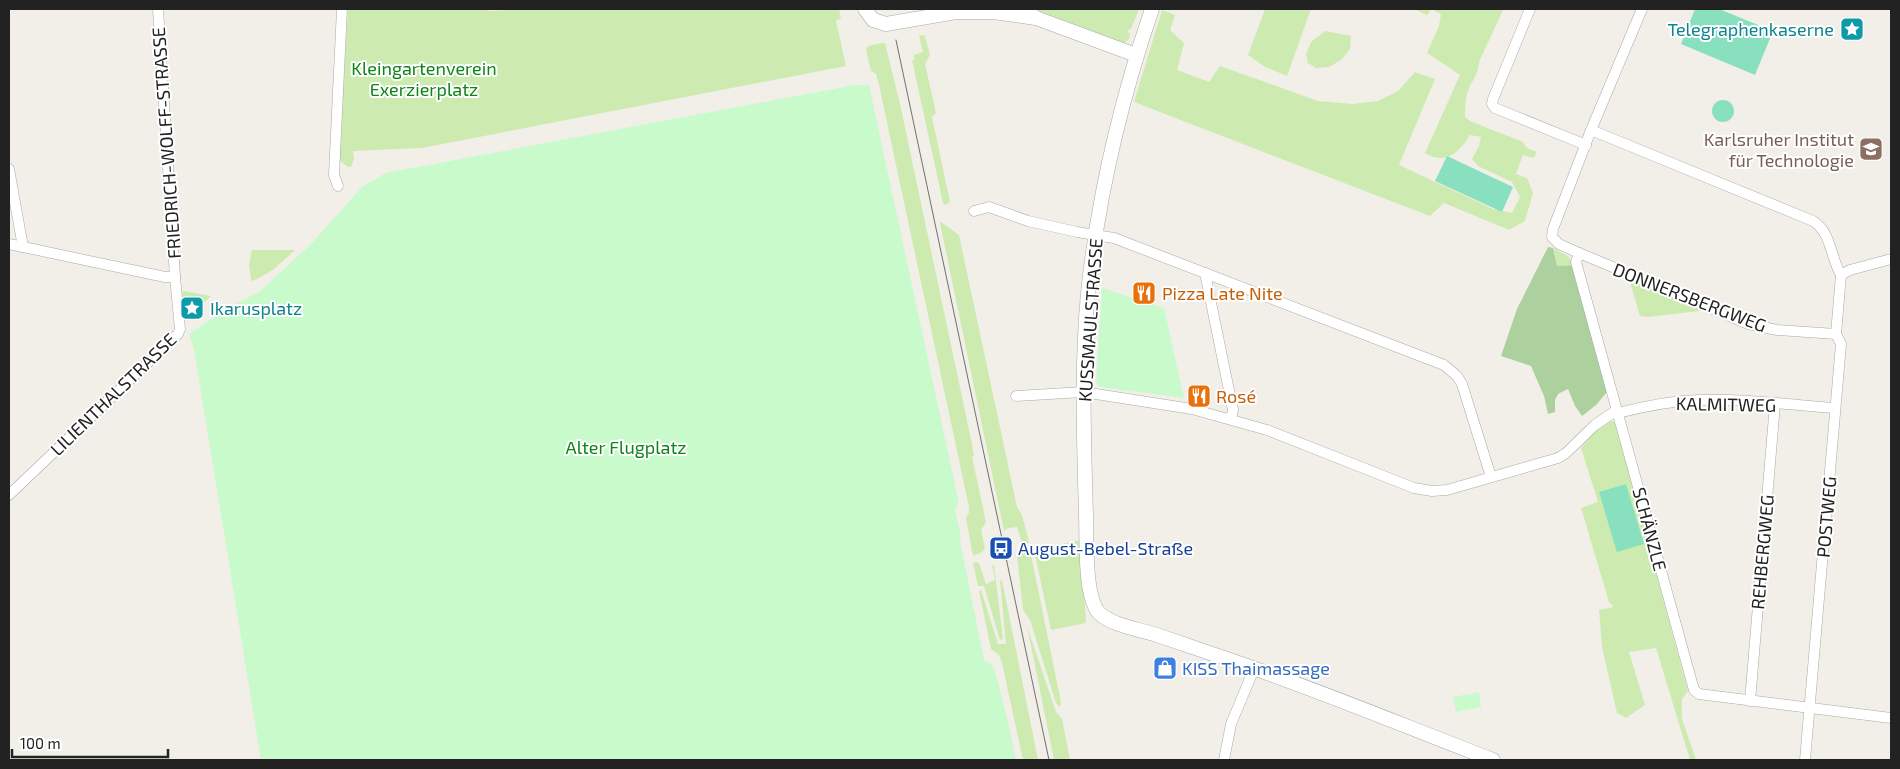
<svg xmlns="http://www.w3.org/2000/svg" width="1900" height="769" font-family="'Exo 2',sans-serif">
	<style>
		.grass { fill: #cdebb0 }
		.forest { fill: #add19e }
		.park { fill: #c8facc }
		.pitch { fill: #88e0be }
		.lines { fill: none; stroke-linecap: round; stroke-linejoin: round }
		.minor-casing { stroke: #a9a9a9; stroke-width: 11 }
		.tertiary-casing { stroke: #a9a9a9; stroke-width: 15 }
		.minor { stroke: #fff; stroke-width: 10 }
		.tertiary { stroke: #fff; stroke-width: 14 }
		.tram { stroke: #707070; stroke-width: 1 }
		.labels { text-anchor: middle; dominant-baseline: central; stroke-width: 4; stroke-linejoin: round; paint-order: stroke }
		.culture-label { font-size: 18px; fill: #0d838f; stroke: #fff; text-anchor: end }
		.park-label { font-size: 18px; fill: #0c8416; stroke: #fff }
		.education-label { font-size: 18px; fill: #785e54; stroke: #fff; text-anchor: end }
		.street-label { font-size: 18px; fill: #222; stroke: #fff }
		.food-label { font-size: 18px; fill: #c56008; stroke: #fff; text-anchor: start }
		.transit-label { font-size: 18px; fill: #164399; stroke: #fff; text-anchor: start }
		.shop-label { font-size: 18px; fill: #366cbe; stroke: #fff; text-anchor: start }
	</style>
	<rect width="100%" height="100%" fill="#f2efe9"/>
	<!-- grass -->
	<g class="grass">
		<polygon points="348,9 489,9 489,11 524,9 839,9 841,18 836,21 846,66 422,148 353,151 354,159 351,167 348,167 339,160"/>
		<polygon points="1032,9 1139,9 1131,29 1129,29 1128,32 1130,34 1129,39 1124,43"/>
		<polygon points="1265,9 1311,9 1287,76 1265,67 1248,55"/>
		<path d="M1414 9H1498L1503 10 1479 62C1479 73 1473 79 1469 88 1465 97 1465 107 1465 117L1470 121 1523 142 1527 148 1537 152 1533 158 1523 155 1516 174 1527 178 1533 193 1525 221 1509 230 1444 203 1430 216 1134 102 1162 10 1175 15 1170 30 1184 43 1177 70 1209 82 1220 66 1318 101 1352 104 1378 101 1398 91 1415 72 1435 79 1399 165 1493 209 1512 213 1520 197 1512 182 1478 166 1472 159 1479 146 1481 137 1470 135C1460 152 1445 166 1425 153L1460 75 1427 53 1439 26 1441 14 1431 9 1427 15Z"/>
		<polygon points="1325,31 1351,36 1350,49 1341,60 1329,67 1316,68 1308,63 1306,54 1311,42"/>
		<polygon points="922,35 925,36 930,55 925,64 936,113 932,117 950,202 945,205 943,203 912,60 914,60 914,55 923,52 919,36"/>
		<polygon points="882,43 885,43 900,104 972,444 974,456 972,457 986,522 981,530 985,548 982,552 973,556 966,518 969,513 969,507 879,85 876,74 871,71 866,50 868,46"/>
		<polygon points="941,222 959,235 1017,507 1022,515 1029,542 1027,545 1023,546 1017,527 1008,528 1004,531 940,223"/>
		<polygon points="1553,248 1568,256 1574,265 1557,266"/>
		<polygon points="252,250 295,250 273,270 253,281 251,280 249,265"/>
		<polygon points="1629,279 1700,307 1699,311 1648,317 1640,316"/>
		<polygon points="184,291 211,296 186,319 184,317 182,292"/>
		<polygon points="1611,421 1615,422 1688,691 1682,699 1682,719 1696,760 1690,760 1656,648 1629,652 1645,705 1626,718 1617,713 1602,647 1599,610 1614,607 1609,602 1581,508 1598,502 1581,448 1595,432"/>
		<polygon points="1081,540 1086,623 1051,630 1034,550"/>
		<polygon points="1027,551 1031,555 1061,702 1060,707 1056,703 1030,620 1023,610 1017,555"/>
		<polygon points="977,562 979,563 986,584 995,580 992,565 994,565 1003,639 1000,640 984,586 978,586 973,563"/>
		<polygon points="1002,580 1038,760 1023,760 1002,663 999,655 991,649 979,591 981,590 998,644 1006,644 1000,581"/>
		<polygon points="1027,626 1056,712 1062,719 1070,760 1054,760"/>
	</g>
	<!-- forest -->
	<polygon class="forest" points="1548,247 1553,248 1557,266 1574,265 1607,392 1596,405 1582,416 1575,406 1568,389 1558,394 1555,400 1555,412 1548,414 1544,396 1531,366 1501,356 1517,309"/>
	<!-- park -->
	<g class="park">
		<polygon points="855,85 869,85 958,499 958,504 955,509 961,537 960,541 984,660 994,667 1008,722 1016,760 261,760 194,349 189,334 226,309 259,292 310,245 363,186 386,173"/>
		<polygon points="1102,288 1164,308 1184,398 1100,387 1096,382"/>
		<polygon points="1479,692 1481,707 1456,712 1453,697"/>
	</g>
	<!-- pitch -->
	<g class="pitch">
		<polygon points="1695,9 1719,9 1773,31 1755,75 1681,44"/>
		<circle cx="1723" cy="111" r="11"/>
		<polygon points="1447,156 1513,187 1502,212 1435,181"/>
		<polygon points="1626,484 1644,544 1617,552 1618,556 1599,492"/>
	</g>
	<g class="lines">
		<!-- minor casing -->
		<g class="minor-casing">
			<g id="minor">
				<polyline points="1530,9 1493,99 1492,104 1495,108 1586,145"/>
				<polyline points="1642,9 1591,130 1553,229 1552,237 1559,244 1579,253 1748,324 1777,330 1836,334"/>
				<path d="M1591 130 1813 221C1832 233 1830 257 1841 275"/>
				<polyline points="9,169 23,247"/>
				<polyline points="338,186 334,175 342,9"/>
				<polyline points="974,211 989,207 1028,221 1077,232 1114,238 1444,365 1457,376 1462,384 1491,477"/>
				<polyline points="9,244 165,277 175,277"/>
				<polyline points="1579,253 1576,262 1694,690 1699,694 1891,718"/>
				<polyline points="1205,273 1233,410 1231,419"/>
				<polyline points="1841,275 1850,270 1891,259"/>
				<polyline points="1016,396 1083,392 1192,409 1267,430 1414,488 1432,491 1447,490 1558,458 1566,453 1595,425 1617,410"/>
				<path d="M1618 413C1645 406 1671 401 1698 400 1743 398 1790 405 1835 408"/>
				<polyline points="9,495 178,334 180,329 175,277 158,9"/>
				<polyline points="1750,701 1775,404"/>
				<polyline points="1224,760 1231,724 1254,669"/>
				<polyline points="1805,760 1841,344 1836,334 1841,275"/>
			</g>
		</g>
		<!-- tertiary casing -->
		<g class="tertiary-casing">
			<g id="tertiary">
				<polyline points="865,9 873,20 886,24 956,12 993,12 1036,18"/>
				<path d="M1152 9C1121 100 1098 196 1088 293 1081 367 1084 442 1086 516 1087 539 1084 596 1099 613 1113 626 1139 629 1157 635 1183 644 1210 653 1236 662 1323 692 1407 727 1493 760"/>
				<polyline points="1028,13 1036,18 1136,55"/>
			</g>
		</g>
		<!-- minor -->
		<use href="#minor" class="minor"/>
		<!-- tertiary -->
		<use href="#tertiary" class="tertiary"/>
		<!-- tram -->
		<polyline class="tram" points="896,40 1049,760"/>
	</g>
	<!-- icons -->
	<defs>
		<g id="sight-square" transform="scale(1.25)"><rect x="-9" y="-9" width="18" height="18" rx="4" fill="#0f9aa8" stroke="#fff"/><path d="M0-6L1.8-2.2L6-1.7L2.9 1.2L3.7 5.4L0 3.3L-3.7 5.4L-2.9 1.2L-6-1.7L-1.8-2.2Z" fill="#fff"/></g>
		<g id="university-square" transform="scale(1.25)"><rect x="-9" y="-9" width="18" height="18" rx="4" fill="#8d6e63" stroke="#fff"/><path d="M0-5L7-2L0 1L-7-2ZM-4 1L0 2.5L4 1V4Q0 6-4 4Z" fill="#fff"/></g>
		<g id="restaurant-square" transform="scale(1.25)"><rect x="-9" y="-9" width="18" height="18" rx="4" fill="#e8710a" stroke="#fff"/><path d="M-5-6h1v4h1v-4h1v4h1v-4h1v5L-1.5 .5V6h-2V.5L-5-1ZM5-6V6H3V1.5H1.5Q1.5-4 5-6Z" fill="#fff"/></g>
		<g id="bus-square" transform="scale(1.25)"><rect x="-9" y="-9" width="18" height="18" rx="4" fill="#1a4fb4" stroke="#fff"/><path d="M-5-6H5V4H4V6H2V4H-2V6H-4V4H-5ZM-3.5-4V0h7V-4ZM-3.5 1.2v1.5H-2V1.2ZM2 1.2v1.5H3.5V1.2Z" fill="#fff"/></g>
		<g id="shop-square" transform="scale(1.25)"><rect x="-9" y="-9" width="18" height="18" rx="4" fill="#3f7fe0" stroke="#fff"/><path d="M-5-2.5h2.3a2.7 3.5 0 0 1 5.4 0H5L5.5 6h-11ZM-1.5-2.5h3a1.5 2.3 0 0 0-3 0Z" fill="#fff"/></g>
	</defs>
	<g fill-rule="evenodd">
		<use href="#sight-square" x="1852" y="29"/>
		<use href="#university-square" x="1871" y="149"/>
		<use href="#restaurant-square" x="1144" y="293"/>
		<use href="#sight-square" x="192" y="308"/>
		<use href="#restaurant-square" x="1199" y="396"/>
		<use href="#bus-square" x="1001" y="548"/>
		<use href="#shop-square" x="1165" y="668"/>
	</g>
	<g class="labels">
		<!-- culture labels -->
		<g class="culture-label">
			<text x="1834" y="29">Telegraphenkaserne</text>
			<text x="210" y="308" text-anchor="start">Ikarusplatz</text>
		</g>
		<!-- park labels -->
		<g class="park-label">
			<text x="424" y="68">Kleingartenverein<tspan x="424" dy="21">Exerzierplatz</tspan></text>
			<text x="626" y="447">Alter Flugplatz</text>
		</g>
		<!-- education labels -->
		<g class="education-label">
			<text x="1854" y="139">Karlsruher Institut<tspan x="1854" dy="21">für Technologie</tspan></text>
		</g>
		<!-- street labels -->
		<g class="street-label">
			<text transform="translate(166 143) rotate(-94)">FRIEDRICH-WOLFF-STRASSE</text>
			<text transform="translate(1690 297) rotate(21)">DONNERSBERGWEG</text>
			<text transform="translate(1090 320) rotate(-86)">KUSSMAULSTRASSE</text>
			<text transform="translate(113 394) rotate(-44)">LILIENTHALSTRASSE</text>
			<text transform="translate(1726 404) rotate(1)">KALMITWEG</text>
			<text transform="translate(1826 517) rotate(-85)">POSTWEG</text>
			<text transform="translate(1650 529) rotate(75)">SCHÄNZLE</text>
			<text transform="translate(1762 552) rotate(-85)">REHBERGWEG</text>
		</g>
		<!-- food labels -->
		<g class="food-label">
			<text x="1162" y="293">Pizza Late Nite</text>
			<text x="1216" y="396">Rosé</text>
		</g>
		<!-- transit labels -->
		<g class="transit-label">
			<text x="1018" y="548">August-Bebel-Straße</text>
		</g>
		<!-- shop labels -->
		<g class="shop-label">
			<text x="1182" y="668">KISS Thaimassage</text>
		</g>
	</g>
	<!-- border -->
	<rect width="1900" height="769" fill="none" stroke="#222222" stroke-width="20"/>
	<!-- scale -->
	<path d="M12 749v8h156v-8" fill="none" stroke="#222222" stroke-width="2.5"/>
	<text x="20" y="749" font-size="15" fill="#222222" stroke="#ffffff" stroke-width="4" paint-order="stroke">100 m</text>
</svg>
